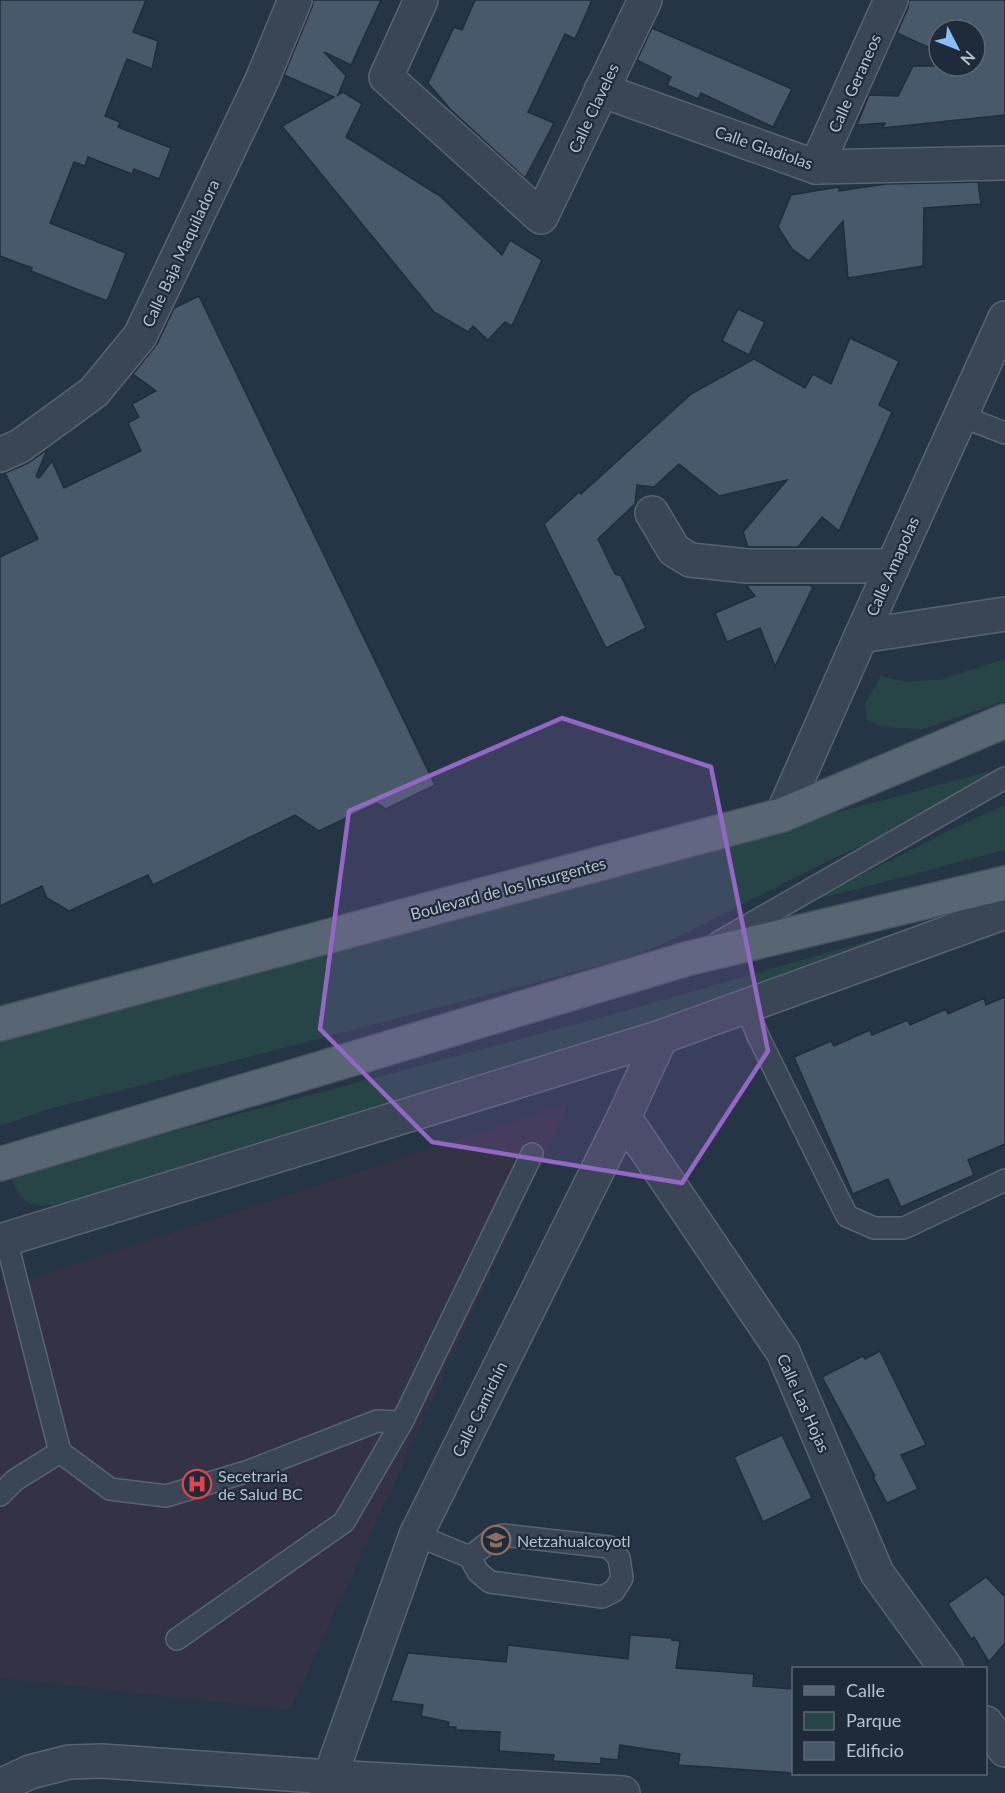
<svg xmlns="http://www.w3.org/2000/svg" width="1005" height="1793" font-family="Lato,sans-serif">
	<style>
		.medical { fill: #343345 }
		.green { fill: #274446 }
		.building { fill: #49596c; stroke: #212d3c; stroke-width: 1.5 }
		.lines { fill: none; stroke-linecap: round; stroke-linejoin: round }
		.service-casing { stroke: #596472; stroke-width: 24 }
		.minor-casing { stroke: #596472; stroke-width: 36 }
		.tertiary-casing { stroke: #596472; stroke-width: 36 }
		.primary-casing { stroke: #475261; stroke-width: 36 }
		.service { stroke: #3a4655; stroke-width: 21 }
		.minor { stroke: #3a4655; stroke-width: 33 }
		.tertiary { stroke: #3a4655; stroke-width: 33 }
		.primary { stroke: #586674; stroke-width: 33 }
		.marked { fill: #9368c5; fill-opacity: 0.2; stroke: #9368c5; stroke-width: 4.5; stroke-linejoin: round }
		.labels { text-anchor: middle; dominant-baseline: central; stroke-width: 4.5; stroke-linejoin: round; paint-order: stroke }
		.street-label { font-size: 16px; fill: #b8c1ce; stroke: #1f2b3a }
		.poi-label { font-size: 16px; fill: #b8c1ce; stroke: #1f2b3a; text-anchor: start }
	</style>
	<rect width="100%" height="100%" fill="#253545"/>
	<!-- medical -->
	<polygon class="medical" points="568,1104 290,1710 0,1678 0,1289"/>
	<!-- green -->
	<g class="green">
		<polygon points="1005,659 1005,701 920,730 880,726 867,720 865,704 881,676 907,682 942,679"/>
		<polygon points="1005,767 1005,770 917,820 828,861 684,934 649,950 613,962 49,1109 0,1126 0,1042 416,927"/>
		<polygon points="1005,805 1005,850 838,894 814,899 956,827"/>
		<path d="M934 922 743 999 331 1127 63 1203C37 1208 22 1208 12 1180L56 1163 625 1011Z"/>
	</g>
	<!-- building -->
	<g class="building">
		<polygon points="0,0 146,0 133,32 158,41 152,69 127,59 105,116 120,122 118,127 171,148 159,179 134,169 132,174 88,157 85,166 74,162 50,223 126,253 107,301 31,271 32,268 0,256"/>
		<polygon points="313,0 381,0 351,65 324,52 346,76 338,95 343,92 362,104 346,137 440,196 502,255 510,240 542,260 512,326 505,322 488,340 473,326 468,332 434,312 282,126 334,97 284,75 312,7"/>
		<polygon points="475,0 592,0 575,39 565,34 528,112 554,123 525,178 450,109 428,83 454,27 462,30"/>
		<polygon points="909,0 1005,0 1005,115 883,128 885,123 857,125 869,95 898,96 913,66 975,66 975,30 939,30 939,52 897,33 908,8"/>
		<polygon points="652,28 792,89 773,127 701,93 698,99 667,85 671,77 637,60"/>
		<polygon points="978,182 981,204 924,208 923,266 848,278 843,221 809,261 792,249 778,227 791,195 839,187 839,191 886,184"/>
		<polygon points="199,296 435,785 386,809 377,803 319,831 295,815 153,885 148,875 69,911 47,898 42,886 0,906 0,557 38,539 5,473 28,463 47,450 36,476 39,478 52,461 64,488 141,451 128,423 139,417 132,404 156,391 133,374 157,344 174,308"/>
		<polygon points="738,309 765,322 749,355 722,341"/>
		<polygon points="850,338 899,361 879,405 892,412 839,531 822,517 798,547 748,547 743,532 787,480 719,496 679,464 654,487 637,485 635,504 598,539 615,574 621,576 646,628 606,648 544,524 579,492 581,494 691,394 754,359 805,388 813,374 831,384"/>
		<polygon points="746,585 809,585 813,587 775,666 760,628 727,642 715,613 755,596"/>
		<polygon points="1005,997 1005,1144 968,1160 974,1175 901,1207 888,1179 853,1194 794,1057 831,1041 834,1046 870,1030 872,1035 908,1020 910,1025 946,1009 948,1014 984,998 986,1005"/>
		<polygon points="880,1351 926,1445 901,1455 918,1489 887,1503 873,1477 875,1476 822,1377 863,1356 865,1359"/>
		<polygon points="782,1435 812,1498 763,1522 734,1457"/>
		<polygon points="986,1577 1005,1597 1005,1643 989,1662 974,1637 971,1639 948,1604"/>
		<polygon points="630,1635 672,1638 672,1640 680,1641 676,1668 754,1674 753,1686 794,1689 794,1773 678,1765 680,1754 620,1745 618,1760 601,1758 601,1764 553,1761 554,1755 499,1751 500,1732 456,1730 456,1727 448,1727 449,1722 421,1716 423,1705 391,1701 408,1653 506,1662 508,1645 628,1659"/>
	</g>
	<g class="lines">
		<!-- service casing -->
		<g class="service-casing">
			<g id="service">
				<polyline points="961,416 1005,433"/>
				<polyline points="719,942 1005,778"/>
				<polyline points="746,1007 759,1038 847,1216 874,1228 904,1228 1005,1180"/>
				<polyline points="6,1239 60,1452 110,1489 166,1496 249,1471 377,1421 402,1422 532,1154"/>
				<polyline points="0,1495 15,1480 60,1452"/>
				<polyline points="416,1535 470,1557 478,1572 490,1582 602,1597 614,1591 622,1578 619,1558 609,1547 503,1535 494,1538 470,1557"/>
				<polyline points="177,1639 344,1522 402,1422"/>
			</g>
		</g>
		<!-- minor casing -->
		<g class="minor-casing">
			<g id="minor">
				<polyline points="421,0 386,77 541,217 645,0"/>
				<polyline points="601,90 816,167 1005,163"/>
				<polyline points="816,167 891,0"/>
				<polyline points="0,455 20,446 94,392 140,336 262,80 295,0"/>
				<polyline points="652,513 674,550 690,560 747,566 892,566"/>
				<polyline points="861,636 1005,614"/>
				<polyline points="624,1117 783,1352 877,1573 946,1668"/>
				<polyline points="986,1723 1005,1750"/>
				<polyline points="0,1786 30,1772 69,1762 102,1761 330,1777 623,1793"/>
			</g>
		</g>
		<!-- tertiary casing -->
		<g class="tertiary-casing">
			<g id="tertiary">
				<polyline points="782,815 861,636 1005,318"/>
				<polyline points="0,1241 661,1037 1005,912"/>
				<polyline points="327,1793 330,1777 416,1535 624,1117 661,1037"/>
			</g>
		</g>
		<!-- primary casing -->
		<g class="primary-casing">
			<g id="primary">
				<polyline points="0,1024 782,815 1005,721"/>
				<polyline points="0,1164 690,958 1005,883"/>
			</g>
		</g>
		<!-- service -->
		<use href="#service" class="service"/>
		<!-- minor -->
		<use href="#minor" class="minor"/>
		<!-- tertiary -->
		<use href="#tertiary" class="tertiary"/>
		<!-- primary -->
		<use href="#primary" class="primary"/>
	</g>
	<!-- marked area -->
	<path class="marked" d="M562 718 711 767 768 1051 682 1183 432 1142 320 1029 349 811Z"/>
	<!-- icons -->
	<defs>
		<g id="hospital-ring" transform="scale(1.5)"><circle r="9.5" fill="#1f2b3a" stroke="#e0444e" stroke-width="1.5"/><path d="M-5-5h3v3.5h4V-5h3V5h-3V1.5h-4V5h-3Z" fill="#e0444e"/></g>
		<g id="school-ring" transform="scale(1.5)"><circle r="9.5" fill="#1f2b3a" stroke="#8d6e63" stroke-width="1.5"/><path d="M0-5L7-2L0 1L-7-2ZM-4 1L0 2.5L4 1V4Q0 6-4 4Z" fill="#8d6e63"/></g>
	</defs>
	<g fill-rule="evenodd">
		<use href="#hospital-ring" x="197" y="1484"/>
		<use href="#school-ring" x="496" y="1540"/>
	</g>
	<g class="labels">
		<!-- street labels -->
		<g class="street-label">
			<text transform="translate(854 83) rotate(-66)">Calle Geraneos</text>
			<text transform="translate(593 108) rotate(-65)">Calle Claveles</text>
			<text transform="translate(764 147) rotate(19)">Calle Gladiolas</text>
			<text transform="translate(180 253) rotate(-65)">Calle Baja Maquiladora</text>
			<text transform="translate(892 566) rotate(-66)">Calle Amapolas</text>
			<text transform="translate(508 888) rotate(-15)">Boulevard de los Insurgentes</text>
			<text transform="translate(804 1403) rotate(66)">Calle Las Hojas</text>
			<text transform="translate(479 1409) rotate(-64)">Calle Camichín</text>
		</g>
		<!-- poi labels -->
		<g class="poi-label">
			<text x="218" y="1475">Secetraria<tspan x="218" dy="18">de Salud BC</tspan></text>
			<text x="517" y="1540">Netzahualcoyotl</text>
		</g>
	</g>
	<!-- legend -->
	<rect x="792" y="1667" width="195" height="108" fill="#1f2b3a" stroke="#5c6775" stroke-width="1.5"/>
	<rect x="804" y="1686" width="30" height="9" fill="#586674" stroke="#5c6775" stroke-width="1.5"/>
	<text x="846" y="1697" font-size="18" fill="#b8c1ce">Calle</text>
	<rect x="804" y="1712" width="30" height="18" fill="#274446" stroke="#5c6775" stroke-width="1.5"/>
	<text x="846" y="1727" font-size="18" fill="#b8c1ce">Parque</text>
	<rect x="804" y="1742" width="30" height="18" fill="#49596c" stroke="#5c6775" stroke-width="1.5"/>
	<text x="846" y="1757" font-size="18" fill="#b8c1ce">Edificio</text>
	<!-- north arrow -->
	<g transform="translate(957 48) rotate(132)"><circle r="28" fill="#1f2b3a" stroke="#5c6775" stroke-width="1.5"/>
	<path d="M0-4.5L10 22L0 15L-10 22Z" fill="#8cbeff"/>
	<text y="-9" font-size="16" font-weight="bold" text-anchor="middle" fill="#b8c1ce">N</text>
	</g>
</svg>
